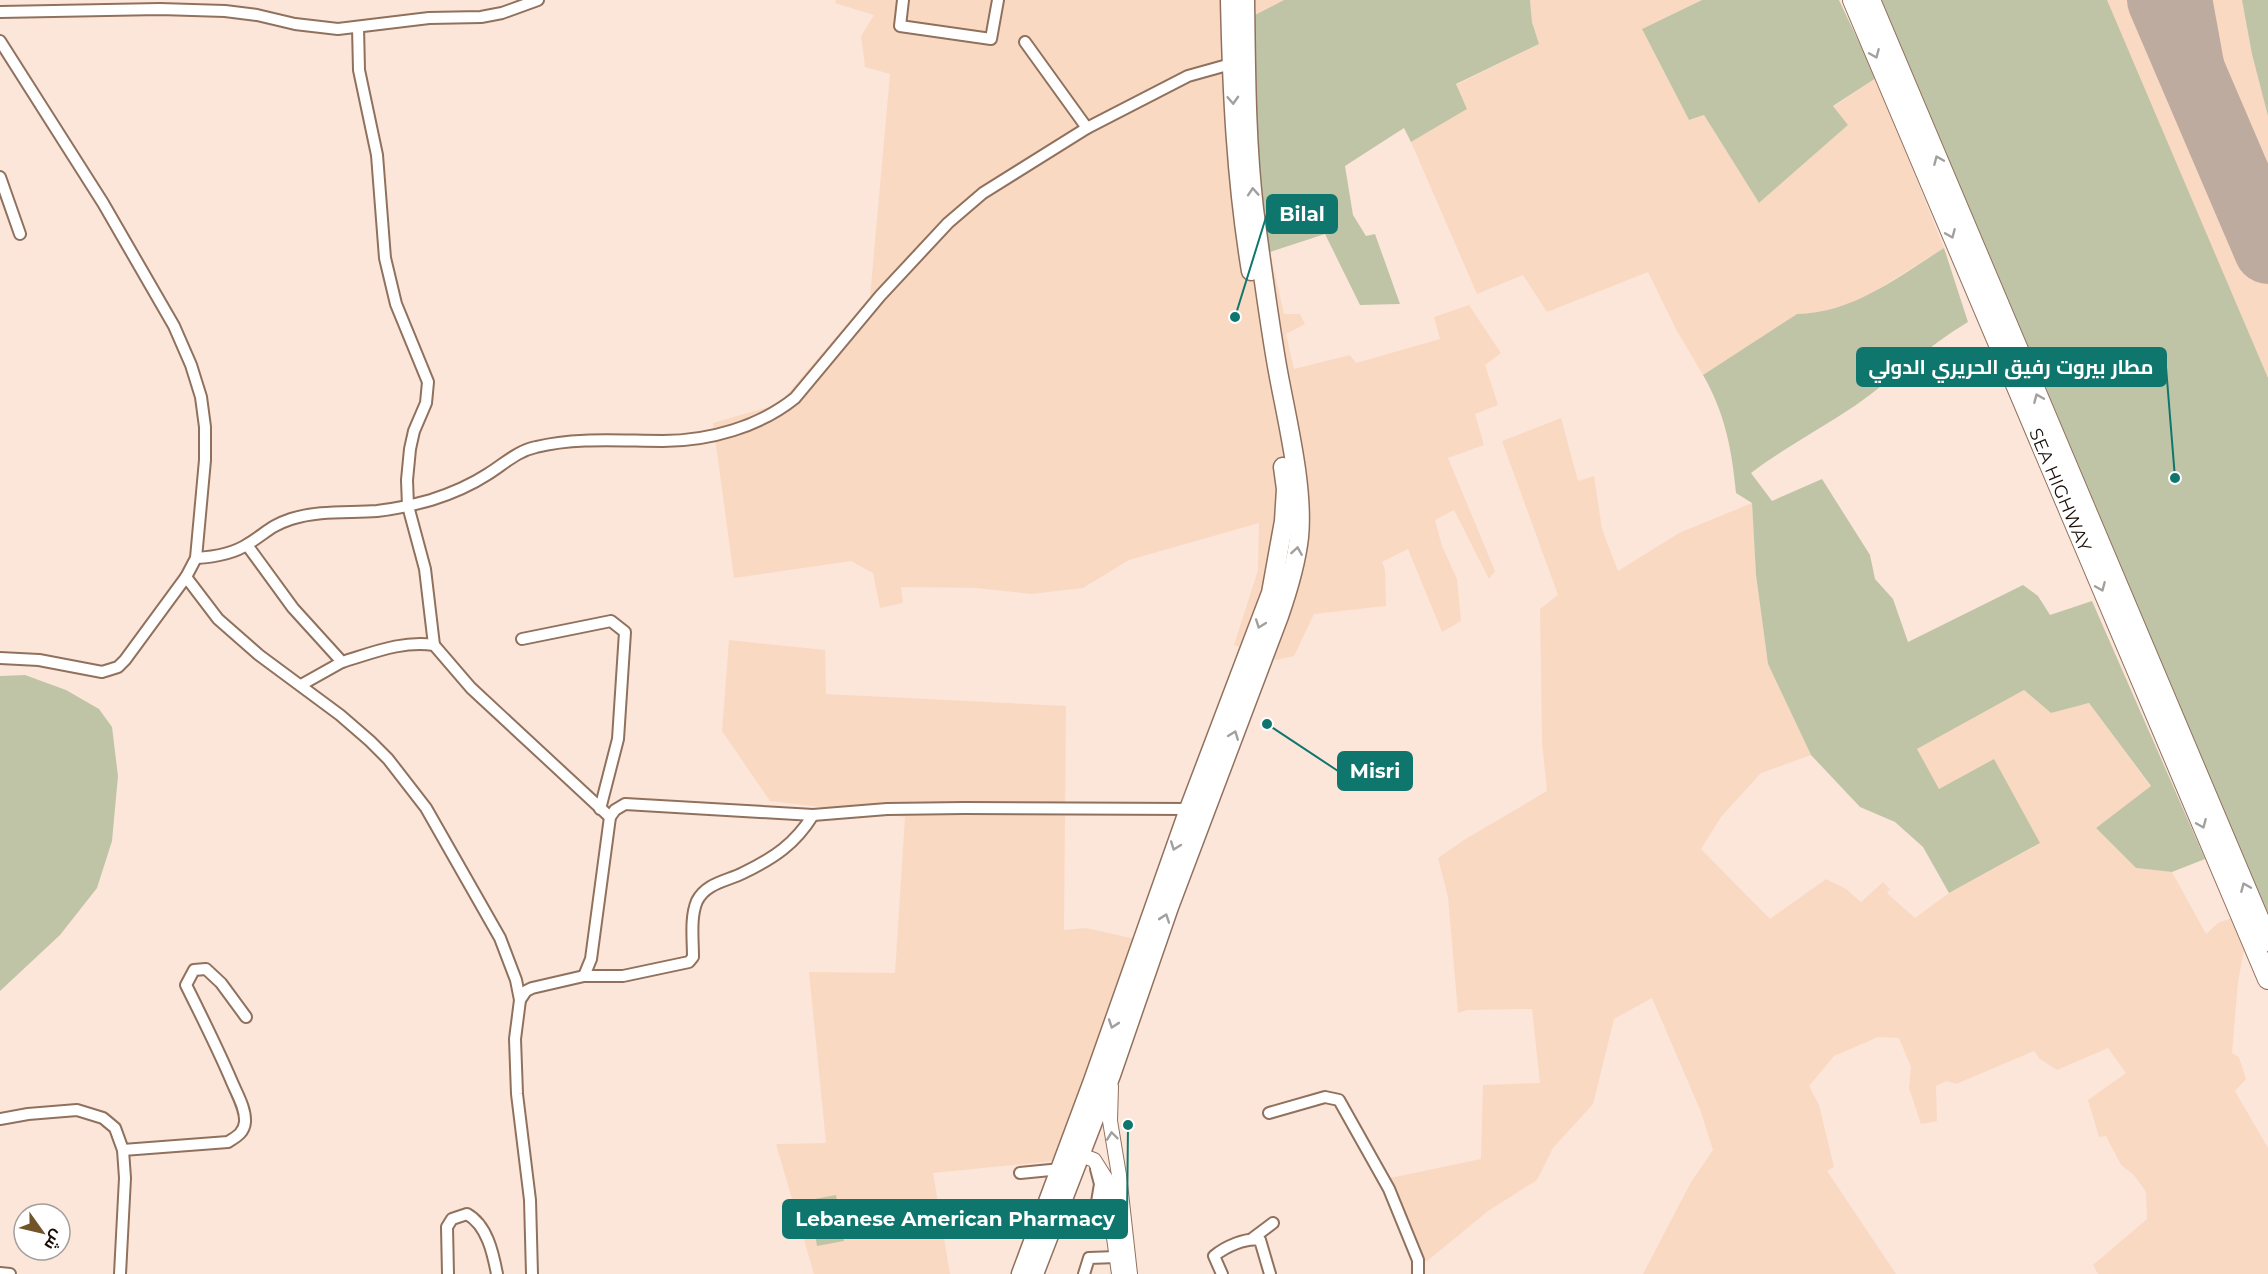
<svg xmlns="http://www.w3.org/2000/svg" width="2268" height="1274" font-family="Montserrat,Cairo,sans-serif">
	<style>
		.built { fill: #fad9c3 }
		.green { fill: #c0c4a6 }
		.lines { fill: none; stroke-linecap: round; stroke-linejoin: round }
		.taxiway { stroke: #beaba0; stroke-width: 27 }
		.runway { stroke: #beaba0; stroke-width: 68 }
		.minor-casing { stroke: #90715d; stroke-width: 14 }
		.tertiary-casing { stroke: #90715d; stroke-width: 16 }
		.trunk-casing { stroke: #90715d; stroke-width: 21 }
		.motorway-casing { stroke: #90715d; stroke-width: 22 }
		.minor { stroke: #fff; stroke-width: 10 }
		.tertiary { stroke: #fff; stroke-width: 14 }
		.trunk { stroke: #fff; stroke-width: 18 }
		.motorway { stroke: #fff; stroke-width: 20 }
		.oneway { stroke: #a39f9c }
		.labels { text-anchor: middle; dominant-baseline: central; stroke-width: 6; stroke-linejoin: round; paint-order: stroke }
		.street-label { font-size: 18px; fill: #1a0e07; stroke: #fff }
		.leader { fill: none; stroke: #0f766e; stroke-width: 2 }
		.callout-dot { fill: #0f766e; stroke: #fff; stroke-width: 2 }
		.callout { fill: #0f766e; stroke: #0f766e; stroke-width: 2 }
		.callout-label { font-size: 20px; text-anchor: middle; font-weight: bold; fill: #fff }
	</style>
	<rect width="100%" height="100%" fill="#fce6d9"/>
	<!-- built -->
	<g class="built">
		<polygon points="836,0 1284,0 1243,21 1242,256 1270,252 1284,314 1300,314 1305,324 1286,334 1294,369 1350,355 1356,363 1440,339 1434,317 1469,305 1501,353 1485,365 1498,405 1475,414 1484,445 1448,458 1495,571 1489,579 1454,510 1435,520 1442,546 1457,579 1461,621 1442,632 1408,549 1382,562 1385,570 1386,606 1314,614 1294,656 1276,660 1234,645 1258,570 1259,523 1129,560 1083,588 1031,594 976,588 901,587 903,603 880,608 873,573 851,561 734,578 713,423 779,404 870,297 890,74 865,67 861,36 874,15 835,3"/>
		<polygon points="1530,0 1702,0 1642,29 1689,120 1704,115 1759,203 1848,125 1833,107 1876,78 1944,248 1859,301 1814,314 1797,314 1703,375 1677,331 1648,272 1547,312 1523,275 1477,294 1411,142 1467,109 1456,85 1539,44 1532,22"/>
		<polygon points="1881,0 2268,0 2268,874"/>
		<polygon points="1561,418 1578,481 1594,476 1602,529 1618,571 1679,533 1752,503 1756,575 1768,664 1811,755 1761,773 1721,817 1701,849 1770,919 1826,879 1846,889 1861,902 1883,882 1890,889 1887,893 1915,918 1949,893 2039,844 1938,790 1917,749 2024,690 2051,713 2089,703 2151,787 2096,828 2136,868 2172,872 2206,934 2218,923 2232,918 2244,950 2238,982 2232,1053 2239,1057 2246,1079 2235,1091 2268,1148 2268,1274 2098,1274 2093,1265 2147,1219 2146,1192 2134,1175 2121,1165 2106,1136 2099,1137 2088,1100 2126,1073 2108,1048 2057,1070 2040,1059 2034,1051 1956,1084 1947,1081 1936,1086 1937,1121 1921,1124 1909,1088 1911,1067 1899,1038 1878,1037 1834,1056 1809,1086 1819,1105 1834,1167 1827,1171 1896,1274 1643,1274 1691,1182 1713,1150 1701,1112 1652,998 1614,1019 1593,1104 1553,1148 1537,1180 1488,1211 1426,1262 1390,1178 1481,1159 1483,1085 1540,1083 1532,1009 1467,1010 1458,1013 1448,897 1438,858 1464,840 1547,791 1542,742 1540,609 1558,595 1502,441"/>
		<polygon points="729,640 825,650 826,694 1066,706 1064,930 1086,928 1135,939 1081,1092 1052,1161 933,1173 950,1274 814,1274 776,1144 826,1143 809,972 895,973 905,817 770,801 722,731"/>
	</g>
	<!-- green -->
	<g class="green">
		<polygon points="1284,0 1530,0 1532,22 1539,44 1456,84 1467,109 1411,142 1404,128 1345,166 1353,215 1366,236 1375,234 1400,304 1360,305 1325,234 1270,252 1242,256 1243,21"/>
		<polygon points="1702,0 1839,0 1876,78 1833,106 1848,125 1759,203 1704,115 1689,120 1642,29"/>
		<polygon points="1869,0 2107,0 2268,378 2268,941"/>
		<polygon points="2242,0 2268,0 2268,116 2252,54"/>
		<path d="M1944 248 1968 322C1928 346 1894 378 1856 405 1822 428 1784 448 1751 473L1772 501 1822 479 1870 555 1875 579 1893 599 1908 642 2023 585 2038 596 2050 615 2092 601 2205 859 2172 872 2136 868 2096 828 2151 786 2089 703 2051 713 2024 690 1917 749 1939 789 1994 759 2040 843 1949 893 1923 847 1895 822 1860 807 1811 755 1768 664 1756 575 1752 503 1736 493C1732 450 1725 413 1703 375L1797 314C1853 313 1898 277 1944 248Z"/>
		<polygon points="25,675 66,690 99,709 112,727 118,776 112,841 97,888 60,935 0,991 0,676"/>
		<polygon points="836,1195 844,1241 817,1246 809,1200"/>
	</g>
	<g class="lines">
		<!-- taxiway -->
		<polyline class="taxiway" points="2199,0 2218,104 2252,198 2262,236"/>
		<!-- runway -->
		<polyline class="runway" points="2161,0 2268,250"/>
		<!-- minor casing -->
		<g class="minor-casing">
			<g id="minor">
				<polyline points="903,0 900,26 991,39 998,0"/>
				<polyline points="0,12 160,9 225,11 257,15 295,24 338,29 429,18 481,17 502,13 538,0"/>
				<polyline points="358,27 359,70 377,155 385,258 396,304 428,382 426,403 414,431 410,449 407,480 408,506 425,569 434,645"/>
				<polyline points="0,41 103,203 174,326 191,365 201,397 205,427 205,460 196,558 186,577 125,660 118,667 102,672 39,660 0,658"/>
				<polyline points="1025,42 1087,128"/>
				<polyline points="0,177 20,234"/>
				<path d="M247 545 293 608 342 662C372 653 403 640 434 645L471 688 610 817"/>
				<path d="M196 558C214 557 233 554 248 544 266 533 270 526 291 519 319 510 348 513 377 511 395 509 413 505 431 500 450 494 471 485 488 474 504 464 517 451 536 447 577 437 621 441 663 441 709 441 759 427 795 398L880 296 948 223 983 193 1087 128 1188 76 1231 64"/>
				<polyline points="186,577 218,619 259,655 340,715 370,741 388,759 426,808 500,938 516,980 520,1000 515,1039 517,1094 530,1200 532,1274"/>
				<polyline points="522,639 611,621 625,632 618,739 600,809"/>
				<polyline points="301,685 342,662"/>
				<polyline points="584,976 591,959 610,817 615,810 625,804 813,815 887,809 964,808 1189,809"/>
				<path d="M520 1000 526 991 532 988 584 976H623L689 962 693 957C693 940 690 917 697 901 706 883 727 881 743 873 774 858 795 844 813 815"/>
				<polyline points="1269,1113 1325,1097 1339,1100 1389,1189 1418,1260 1418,1274"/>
				<polyline points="0,1119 28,1114 77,1110 103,1118 115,1128 123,1150 125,1178 120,1274"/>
				<path d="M123 1150 228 1142C236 1137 244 1133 245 1122 246 1109 237 1094 232 1082 218 1049 202 1017 186 985L194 970 206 969 221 983 246 1017"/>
				<polyline points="1096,1169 1100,1184 1097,1202"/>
				<polyline points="1020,1173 1061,1169"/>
				<polyline points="1253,1238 1273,1223"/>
				<polyline points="0,1273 10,1274"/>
				<path d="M448 1274 447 1227 452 1219 467 1214C487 1225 493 1253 497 1274"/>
				<polyline points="1084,1274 1089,1258 1117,1257"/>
				<path d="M1222 1274 1214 1256C1225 1247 1246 1237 1260 1240L1270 1274"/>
			</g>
		</g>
		<!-- tertiary casing -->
		<g class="tertiary-casing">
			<g id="tertiary">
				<polyline points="1111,1086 1110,1121 1119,1175 1130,1274"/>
				<polyline points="1081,1155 1094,1160 1106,1179 1119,1274"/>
			</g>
		</g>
		<!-- trunk casing -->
		<g class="trunk-casing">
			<g id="trunk">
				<path d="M1230 0C1232 91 1236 180 1251 271"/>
				<polyline points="1021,1274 1093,1081 1189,809 1271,593 1284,521 1286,489 1283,467"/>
				<path d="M1034 1274 1111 1075 1169 907 1279 616C1288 590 1296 564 1299 537 1304 486 1286 417 1277 366 1268 314 1261 261 1254 209 1246 140 1246 69 1245 0"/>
			</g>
		</g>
		<!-- motorway casing -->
		<g class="motorway-casing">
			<g id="motorway">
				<polyline points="1853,0 2268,979"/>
				<polyline points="1870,0 2268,941"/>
			</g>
		</g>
		<!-- minor -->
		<use href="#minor" class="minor"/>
		<!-- tertiary -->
		<use href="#tertiary" class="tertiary"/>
		<!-- trunk -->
		<use href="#trunk" class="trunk"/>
		<!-- motorway -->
		<use href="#motorway" class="motorway"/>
	</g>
	<!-- one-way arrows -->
	<defs><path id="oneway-chevron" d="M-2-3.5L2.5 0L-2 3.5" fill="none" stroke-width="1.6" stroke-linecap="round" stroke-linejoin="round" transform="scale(1.5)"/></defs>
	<g class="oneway">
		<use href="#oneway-chevron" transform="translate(1875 54) rotate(67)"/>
		<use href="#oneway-chevron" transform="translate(1233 100) rotate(87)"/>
		<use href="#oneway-chevron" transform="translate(1938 160) rotate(-113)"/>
		<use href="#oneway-chevron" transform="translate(1253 192) rotate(-94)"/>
		<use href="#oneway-chevron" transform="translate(1951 234) rotate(67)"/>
		<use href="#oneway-chevron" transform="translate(2038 398) rotate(-113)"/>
		<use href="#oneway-chevron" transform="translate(1297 551) rotate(-81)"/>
		<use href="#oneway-chevron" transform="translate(2101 587) rotate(67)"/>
		<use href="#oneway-chevron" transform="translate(1260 624) rotate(110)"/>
		<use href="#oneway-chevron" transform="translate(1234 735) rotate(-69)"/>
		<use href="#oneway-chevron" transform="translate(2202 824) rotate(67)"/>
		<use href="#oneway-chevron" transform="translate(1175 846) rotate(110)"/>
		<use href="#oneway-chevron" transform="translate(2245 887) rotate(-113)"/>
		<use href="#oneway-chevron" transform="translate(1165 918) rotate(-71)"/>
		<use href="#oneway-chevron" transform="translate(1113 1024) rotate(109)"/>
		<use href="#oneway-chevron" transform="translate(1112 1136) rotate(-97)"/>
	</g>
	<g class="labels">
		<!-- street labels -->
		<g class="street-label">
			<text transform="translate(2060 490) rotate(67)">SEA HIGHWAY</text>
		</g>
	</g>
	<!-- callouts -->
	<path class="leader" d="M1235 317L1267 214M2175 478L2166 367M1267 724L1338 771M1128 1125L1127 1219"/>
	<g class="callout-dot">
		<circle cx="1235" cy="317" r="6"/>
		<circle cx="2175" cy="478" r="6"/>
		<circle cx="1267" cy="724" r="6"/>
		<circle cx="1128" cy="1125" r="6"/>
	</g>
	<g class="callout">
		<rect x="1267" y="195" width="70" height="38" rx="6"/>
		<rect x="1857" y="348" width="309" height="38" rx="6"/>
		<rect x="1338" y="752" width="74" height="38" rx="6"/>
		<rect x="783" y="1200" width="344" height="38" rx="6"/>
	</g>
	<g class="callout-label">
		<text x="1302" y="221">Bilal</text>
		<text x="2011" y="374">مطار بيروت رفيق الحريري الدولي</text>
		<text x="1375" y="778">Misri</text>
		<text x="955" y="1226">Lebanese American Pharmacy</text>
	</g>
	<!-- north arrow -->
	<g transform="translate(42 1232) rotate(124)"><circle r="28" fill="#ffffff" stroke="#a39f9c" stroke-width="1.5"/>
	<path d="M0-4.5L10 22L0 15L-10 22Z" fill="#715428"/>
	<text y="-9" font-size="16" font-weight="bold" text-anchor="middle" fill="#1a0e07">ش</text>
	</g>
</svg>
